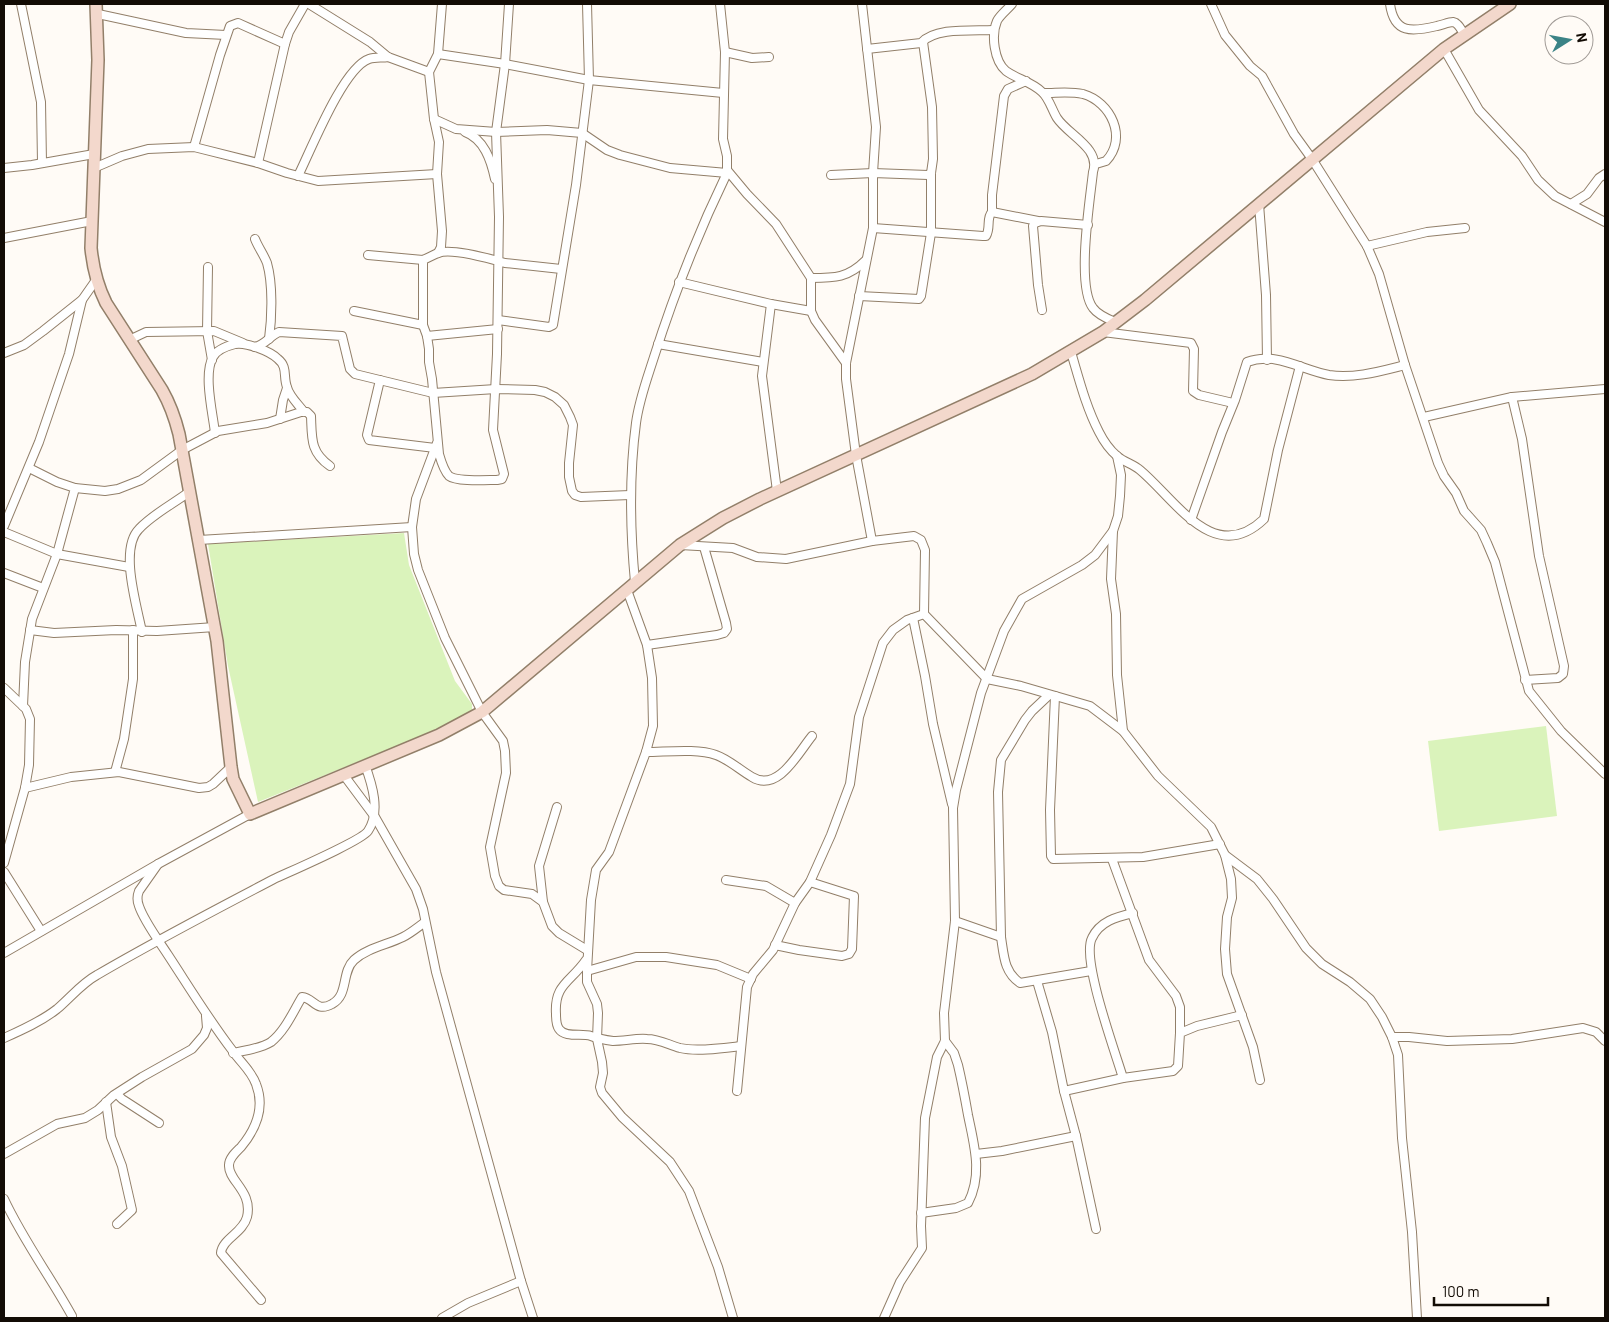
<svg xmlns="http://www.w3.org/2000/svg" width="1609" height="1322" font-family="Barlow,sans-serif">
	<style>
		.green { fill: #daf3bb }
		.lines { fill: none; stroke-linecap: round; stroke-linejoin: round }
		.street-casing { stroke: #927f69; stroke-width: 10 }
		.secondary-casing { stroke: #927f69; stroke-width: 14 }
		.street { stroke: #fff; stroke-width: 8 }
		.secondary { stroke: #f3d8cc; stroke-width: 11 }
	</style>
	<rect width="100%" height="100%" fill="#fffbf6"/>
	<!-- green -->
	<g class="green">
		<polygon points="404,533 409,565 455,681 472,704 472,711 422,736 258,802 228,666 208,544"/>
		<polygon points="1546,726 1557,816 1439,831 1428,741"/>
	</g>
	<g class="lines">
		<!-- street casing -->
		<g class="street-casing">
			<g id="street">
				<polyline points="21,4 41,102 42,163"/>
				<polyline points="309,4 370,42 388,57 429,72"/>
				<path d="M509 4 505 64 496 132 499 217 497 354 493 430 504 474 502 479 497 480C487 480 457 482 449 476 444 471 441 461 439 454L432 379 429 362V349L427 336 423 325V260C428 258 433 255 438 253 451 248 491 259 505 263L561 269"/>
				<polyline points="720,4 725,52 723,139 727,156 727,170 747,194 776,224 811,278 811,311 815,320 846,363"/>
				<path d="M1012 4C1007 10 1000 15 997 21 991 35 994 61 1006 71 1017 79 1032 82 1042 92 1049 98 1052 110 1057 118 1068 135 1101 148 1093 172 1090 200 1076 286 1093 308 1098 315 1108 319 1115 322"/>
				<polyline points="1211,4 1225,35 1250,66 1262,76 1294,134 1312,159 1367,246 1379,274 1405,365 1438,463 1444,476 1456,493 1464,511 1481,530 1487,543 1495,562 1529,691 1561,731 1605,774"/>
				<path d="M1390 4C1394 34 1412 32 1437 26 1442 25 1449 22 1453 22 1459 23 1461 30 1464 34"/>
				<polyline points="98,14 186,33 226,35"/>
				<path d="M867 49 921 43C935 27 973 31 993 30"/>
				<polyline points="1444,49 1479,110 1522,156 1538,180 1555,196 1605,222"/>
				<polyline points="725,52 752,58 769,57"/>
				<polyline points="438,54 505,64 589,80 723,93"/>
				<path d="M1044 93C1057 93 1070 91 1083 94 1111 102 1128 138 1106 161L1096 164"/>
				<polyline points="434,119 456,129 496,132 547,130 582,133 607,150 620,155 670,168 727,173 727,170"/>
				<path d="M465 132C484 139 491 160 495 179"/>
				<polyline points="194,147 220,55 230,26 238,23 285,44"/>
				<polyline points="258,163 285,44 289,32 305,4"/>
				<polyline points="4,168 32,165 94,154"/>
				<polyline points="94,168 122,156 148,149 194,147 258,163 287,173 318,181 437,174"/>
				<polyline points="831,175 873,173 928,175 931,173"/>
				<path d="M298 176C311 150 343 68 369 59 375 57 382 58 388 57"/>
				<polyline points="1259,204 1266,295 1267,360"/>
				<polyline points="1571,204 1587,194 1599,178 1605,174"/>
				<polyline points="992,212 992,195 1004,96 1008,89 1026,81"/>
				<path d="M873 228 983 236H986C991 228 986 218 992 212L1038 221"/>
				<polyline points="4,238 92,221"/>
				<path d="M255 239C258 247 264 255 267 263 273 284 272 317 269 339"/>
				<polyline points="1367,246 1427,232 1465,228"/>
				<polyline points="438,253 441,247 442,231 437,174 439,142 434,119 429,72 438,54 442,4"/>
				<polyline points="368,255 423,260"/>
				<polyline points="208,267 207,331 212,360"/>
				<path d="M811 278C835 278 848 278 866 260"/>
				<polyline points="679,282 771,304 811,311"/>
				<polyline points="859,296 919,299 921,296 931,233 931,173 933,159 932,107 923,42"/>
				<polyline points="771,304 762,376 777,491"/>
				<polyline points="1042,310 1038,285 1033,226 1035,223 1041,221 1088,225"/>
				<polyline points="354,311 423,325"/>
				<polyline points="498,320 549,327 553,325 576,185 589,80 587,4"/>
				<polyline points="1103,332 1191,343 1194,349 1193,391 1199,395 1233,403"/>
				<polyline points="427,336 498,329"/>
				<polyline points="129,340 146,332 214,331 243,343"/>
				<polyline points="658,344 763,362"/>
				<path d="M255 347C265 345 270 336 279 332L342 336 350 369 355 374 433 393 496 389 535 390 545 392 555 397 564 405 570 417 573 425 569 463V477L572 491 575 495 581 497 630 495"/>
				<path d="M1071 352C1079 379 1086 407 1099 432 1103 440 1110 450 1117 456 1124 462 1133 464 1140 470 1175 499 1214 567 1264 519L1278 450 1300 366"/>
				<polyline points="4,353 24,345 43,331 82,300 96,280"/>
				<polyline points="380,380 367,435 369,440 435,448"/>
				<polyline points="1512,397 1522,439 1539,556 1564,666 1563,674 1558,678 1525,680"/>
				<polyline points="1424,417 1512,397 1605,389"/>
				<polyline points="280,419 283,400 287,388"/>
				<path d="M215 433C213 414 203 374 213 357 217 349 227 346 235 344 246 342 270 351 278 359 288 367 283 377 287 387 289 396 299 405 304 412"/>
				<polyline points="437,443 416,499 412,527 414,554 418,570 445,638 482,712 503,741 505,751 506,773 490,847 495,876 499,886 504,890 532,894 543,902 552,926 559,933 587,950"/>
				<polyline points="1117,456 1121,475 1120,496 1118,516 1113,531 1111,579 1116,614 1117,675 1123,731 1158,776 1211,827 1225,855 1231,879 1232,898 1227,917 1225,949 1227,974 1253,1047 1260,1080"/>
				<path d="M75 488 105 491 118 489 141 480 182 450 218 431 267 423 301 412H307L311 416C312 438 310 452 330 466"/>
				<path d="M1191 520 1222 432 1235 400 1247 362C1275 351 1302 370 1329 375 1354 379 1381 371 1405 365"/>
				<polyline points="4,526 39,442 69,354 82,300"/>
				<polyline points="4,532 57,554 129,567"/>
				<polyline points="199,540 412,527"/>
				<polyline points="680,545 733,548 757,557 786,559 872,541"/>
				<polyline points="4,573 43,588"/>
				<path d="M635 582C630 529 629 476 636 423 639 400 647 379 654 357 674 294 698 233 727 173"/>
				<polyline points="627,590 647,645 652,678 653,726 646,752 609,852 596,870 591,900 587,971 587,982 597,1004 598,1013 597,1039 602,1062 603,1073 600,1087 602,1093 622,1117 670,1162 689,1191 718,1267 733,1318"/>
				<polyline points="924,614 987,679 1021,686 1090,706 1123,731"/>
				<polyline points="913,618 925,676 933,724 952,804"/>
				<polyline points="30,630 54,633 116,630 157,631 215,627"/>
				<path d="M142 632C137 606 119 549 139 529 153 514 173 504 189 492"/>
				<polyline points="647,645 717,635 724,633 727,629 726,623 704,547"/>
				<polyline points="4,688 26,709 30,719 29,765 25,788 4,863"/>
				<path d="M1049 695 1032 711 1025 720 1001 760 998 792 1001 937C1004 956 1004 972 1020 983L1091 971"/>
				<polyline points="1055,696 1050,810 1051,856 1053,859 1143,857 1220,844"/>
				<polyline points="23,706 25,662 32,619 57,554 75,488 57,482 29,468"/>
				<path d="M646 752C666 752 697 748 716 755 728 759 740 770 752 777 778 793 798 753 812 736"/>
				<polyline points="115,772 124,739 133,679 133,630"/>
				<polyline points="343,774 375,817 416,889 423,909 436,972 521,1281 533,1318"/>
				<polyline points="25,788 71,777 119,772 199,788 208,787 213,784 231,767"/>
				<polyline points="1225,855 1257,879 1273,899 1306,948 1322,964 1350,982 1370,999 1382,1017 1392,1037 1398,1055 1402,1138 1412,1232 1417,1318"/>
				<polyline points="1112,859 1149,960 1176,996 1180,1007 1180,1033"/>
				<path d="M158 864 139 891C137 896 137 901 139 906 144 921 159 941 168 955 189 987 209 1020 232 1050 240 1062 251 1070 256 1084 265 1107 256 1129 241 1147 236 1152 229 1158 229 1165 228 1181 253 1191 247 1217 243 1233 222 1239 221 1253L261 1300"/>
				<polyline points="4,872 41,931"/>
				<polyline points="726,880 766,886 795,903"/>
				<polyline points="543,902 539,866 557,807"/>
				<polyline points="955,921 1001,937"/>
				<polyline points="775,945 799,950 842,956 849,954 852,949 854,896 810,882"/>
				<polyline points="4,953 158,864 250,814"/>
				<path d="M586 960C571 982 554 984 556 1014 556 1019 556 1025 559 1029 565 1038 582 1033 591 1036 599 1039 605 1040 613 1041 625 1041 636 1038 647 1039 659 1039 669 1045 680 1048 697 1052 724 1048 741 1046"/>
				<polyline points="587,971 636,957 666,957 717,965 751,979"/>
				<polyline points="1037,981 1052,1032 1064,1091 1076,1136 1096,1229"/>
				<polyline points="1392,1037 1409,1037 1447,1041 1512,1039 1583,1028 1596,1032 1605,1041"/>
				<path d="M4 1038C22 1030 42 1021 57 1009 70 998 82 983 97 975 155 941 215 910 274 879 291 871 361 841 368 831 381 812 372 784 365 765"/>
				<path d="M233 1053C246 1050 260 1049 271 1042 285 1031 293 1012 302 997 314 998 316 1013 332 1004 349 995 341 972 354 960 367 948 387 945 403 937 411 933 418 927 425 922"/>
				<path d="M1123 1078C1115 1051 1081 959 1092 938 1100 921 1117 917 1133 913"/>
				<polyline points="737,1091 747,987 753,974 773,950 795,903 810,882 831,835 850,784 859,717 883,643 893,630 907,620 924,614 925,550 921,540 914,536 872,541 856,455 846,379 846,363 873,228 873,173 876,127 862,4"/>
				<polyline points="1064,1091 1123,1078 1173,1071 1178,1066 1180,1033 1197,1026 1242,1015"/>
				<polyline points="117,1094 122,1099 159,1123"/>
				<polyline points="106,1102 111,1137 122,1166 132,1210 117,1224"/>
				<polyline points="4,1154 57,1124 85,1118 98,1110 114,1095 142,1077 192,1049 204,1035 207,1028 206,1016"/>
				<polyline points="976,1154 1002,1151 1076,1136"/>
				<path d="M4 1199C23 1240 50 1276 72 1316"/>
				<path d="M921 1213 956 1208 968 1203C983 1174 974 1145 968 1115 965 1098 962 1082 958 1065L954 1053 945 1041"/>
				<polyline points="442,1318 468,1303 521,1281"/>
				<polyline points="884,1318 900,1282 922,1248 921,1226 925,1118 937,1057 945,1041 944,1013 955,921 953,808 956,790 981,693 1004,631 1022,599 1082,565 1095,555 1113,531"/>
			</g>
		</g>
		<!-- secondary casing -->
		<g class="secondary-casing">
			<path id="secondary" d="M96 4 98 60 91 248C93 268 97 285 106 303L162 390C170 404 175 418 179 434L217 641 231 767 233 779 250 814 439 735 482 712 680 545 723 518 760 499 1032 374 1103 332 1145 300 1444 49 1510 4"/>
		</g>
		<!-- street -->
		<use href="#street" class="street"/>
		<!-- secondary -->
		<use href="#secondary" class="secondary"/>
	</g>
	<!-- border -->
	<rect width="1609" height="1322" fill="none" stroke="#130c05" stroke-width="10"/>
	<!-- north arrow -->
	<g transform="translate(1569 40) rotate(79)"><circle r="24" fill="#fffbf6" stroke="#a19b96"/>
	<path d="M0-4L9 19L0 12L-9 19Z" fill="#3b8386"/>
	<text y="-8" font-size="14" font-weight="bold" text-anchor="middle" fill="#130c05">N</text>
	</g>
	<!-- scale -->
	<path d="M1434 1297v8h114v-8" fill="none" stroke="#130c05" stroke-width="2.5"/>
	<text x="1442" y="1297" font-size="15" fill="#130c05" stroke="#fffbf6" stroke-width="4" paint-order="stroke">100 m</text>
</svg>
